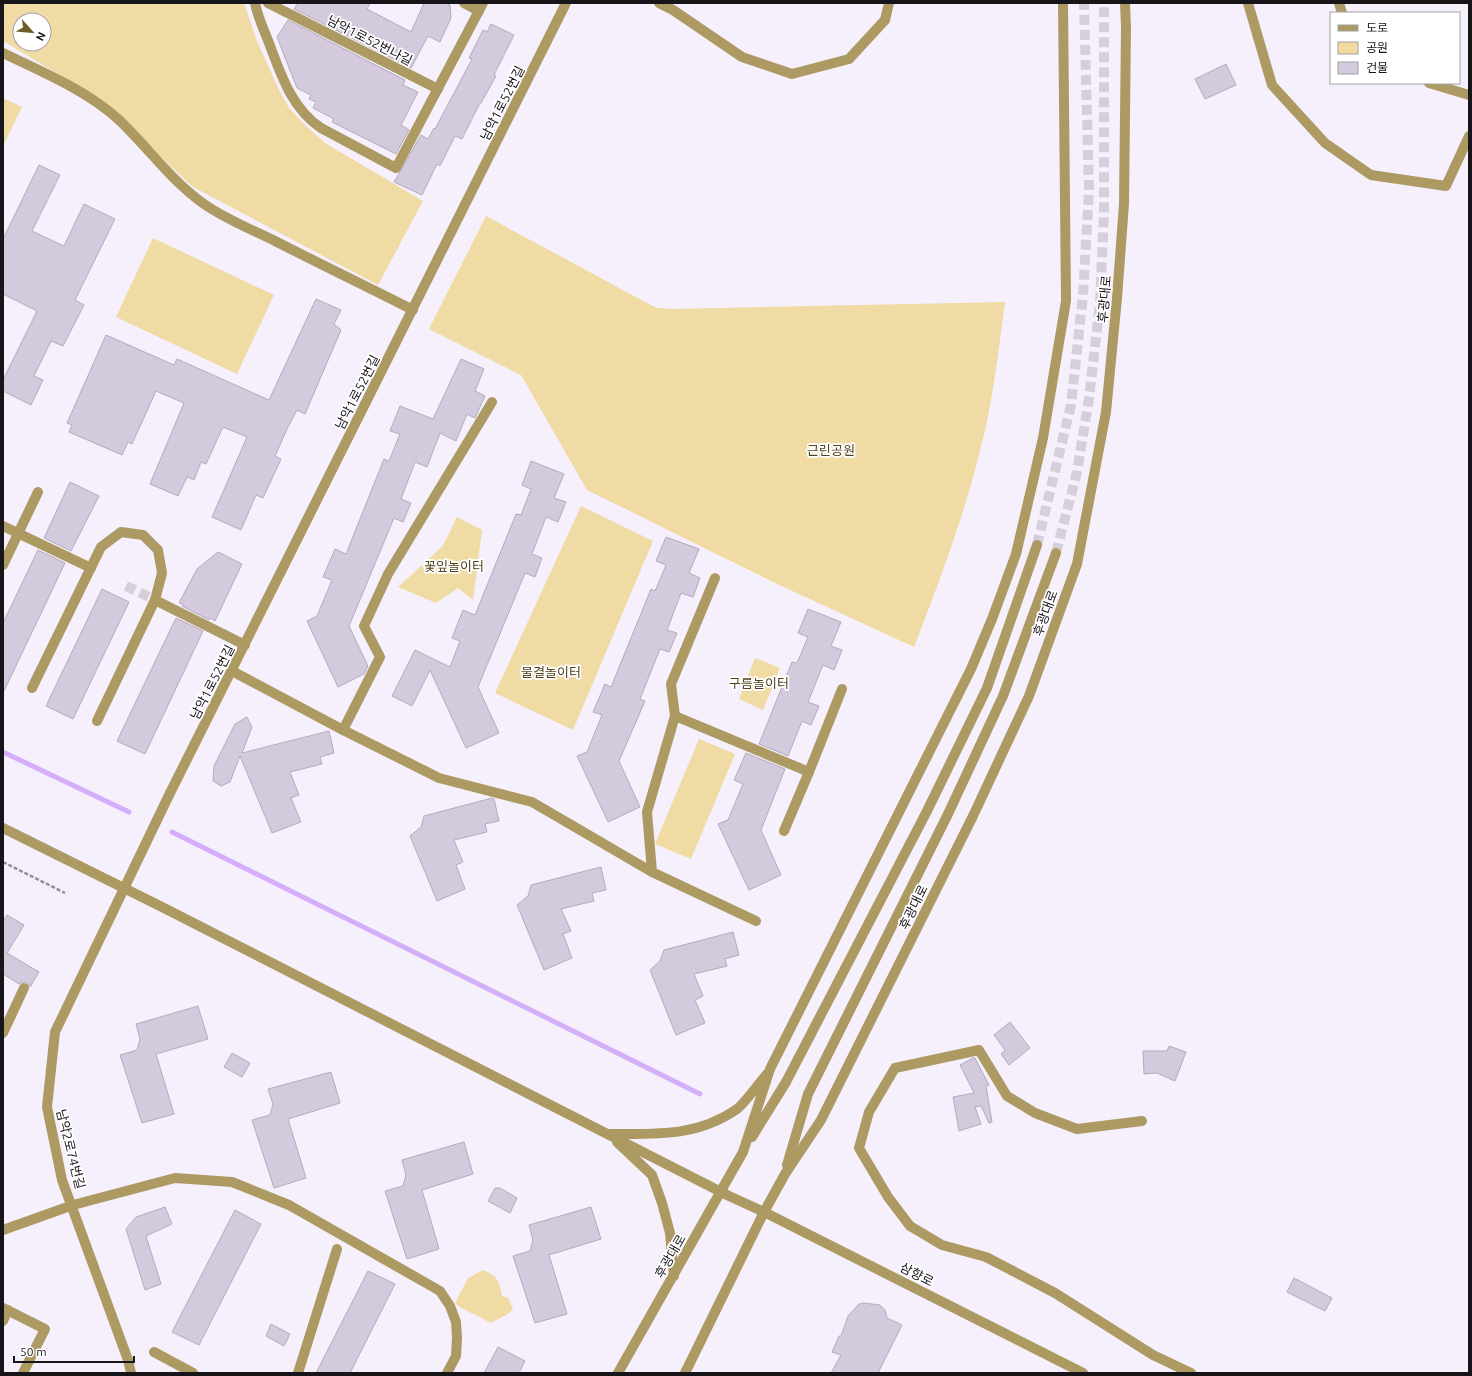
<svg xmlns="http://www.w3.org/2000/svg" width="1472" height="1376" font-family="Ubuntu,'Noto Sans KR',sans-serif">
	<style>
		.green { fill: #efdba3; fill-rule: evenodd }
		.lines { fill: none; stroke-linecap: round; stroke-linejoin: round }
		.stream { stroke: #d5aefa; stroke-width: 5 }
		.building { fill: #d4cade; stroke: #b4aabd }
		.minor-tunnel { stroke: #d5cfdb; stroke-width: 10; stroke-dasharray: 10 5; stroke-linecap: butt }
		.path { stroke: #928e98; stroke-width: 2.5; stroke-dasharray: 4 2; stroke-linecap: butt }
		.minor { stroke: #ad9a63; stroke-width: 10 }
		.labels { text-anchor: middle; dominant-baseline: central; stroke-width: 3.5; stroke-linejoin: round; paint-order: stroke }
		.street-label { font-size: 13px; fill: #17141a; stroke: #fff }
		.park-label { font-size: 13px; fill: #50431e; stroke: #fff }
	</style>
	<rect width="100%" height="100%" fill="#f6f0fd"/>
	<!-- green -->
	<g class="green">
		<path d="M3 3H244L257 41 279 90 289 108 303 123 325 143 423 201 378 285 193 187 155 152 119 113 95 96 3 41ZM20 20H44V44H20Z"/>
		<polygon points="3,98 22,107 3,146"/>
		<path d="M486 216 645 302 657 308 673 309 1005 302C1000 338 996 375 989 411 973 492 944 570 914 647L775 583 587 490 521 375 429 329Z"/>
		<polygon points="153,238 274,295 237,374 116,317"/>
		<polygon points="581,506 653,541 573,730 495,693"/>
		<polygon points="457,517 482,530 473,600 458,588 436,603 398,587 443,546"/>
		<polygon points="755,658 780,668 763,710 739,699"/>
		<polygon points="699,739 735,754 691,859 655,844"/>
		<path d="M483 1270C498 1276 499 1281 502 1296L508 1298 513 1309 508 1314 491 1323 461 1308 455 1303 468 1278Z"/>
	</g>
	<g class="lines">
		<!-- stream -->
		<g class="stream">
			<polyline points="3,752 129,812"/>
			<polyline points="172,832 700,1094"/>
		</g>
	</g>
	<!-- building -->
	<g class="building">
		<polygon points="298,3 370,3 367,9 411,32 424,3 444,3 450,5 451,18 440,42 428,36 411,68 294,9"/>
		<polygon points="288,20 405,80 403,85 418,92 401,125 409,130 396,154 332,122 334,119 313,108 316,102 309,99 311,95 297,88 277,37"/>
		<polygon points="491,24 514,35 494,75 496,76 481,103 480,103 462,139 455,136 440,166 437,164 422,195 394,182 421,135 428,139 434,128 435,129 472,59 469,58 483,30 487,32"/>
		<polygon points="1226,64 1236,85 1205,99 1195,79"/>
		<polygon points="39,165 60,175 32,231 64,246 84,204 115,219 75,300 84,305 63,346 51,341 34,376 43,380 31,405 3,391 3,380 37,311 3,294 3,239"/>
		<polygon points="316,299 341,310 334,324 341,330 305,414 297,410 288,427 275,456 281,459 263,498 256,495 241,530 212,517 247,437 223,427 206,464 201,462 194,480 187,477 178,496 150,484 184,403 156,391 132,444 128,442 122,455 69,432 72,425 67,423 106,335 174,365 177,359 269,400"/>
		<polygon points="461,359 484,369 475,391 485,396 475,418 467,414 456,441 440,433 427,467 415,462 401,499 411,503 403,522 394,518 349,626 368,666 364,674 338,687 307,621 317,616 332,580 323,577 335,549 346,554 384,459 389,461 400,434 390,431 400,406 433,419"/>
		<polygon points="531,461 564,474 554,498 566,502 558,522 546,517 532,554 542,558 535,577 525,573 478,687 499,733 466,748 430,670 412,706 392,696 415,650 450,667 460,641 452,638 463,610 475,615 516,514 521,515 531,489 522,485"/>
		<polygon points="70,482 99,496 71,551 44,538"/>
		<polygon points="666,537 699,549 689,573 700,578 693,597 681,593 667,630 677,633 669,652 660,649 640,699 645,701 619,761 640,807 608,822 577,756 587,752 602,715 593,712 605,684 611,687 651,589 655,591 666,565 656,561"/>
		<polygon points="38,550 65,563 3,693 3,623"/>
		<polygon points="218,552 242,564 215,621 210,618 209,620 182,606 183,604 179,603 197,569"/>
		<polygon points="102,589 129,602 73,719 46,706"/>
		<polygon points="808,609 841,622 831,646 842,650 834,670 823,665 808,702 819,706 811,725 802,721 788,756 759,744 792,662 797,663 808,637 798,633"/>
		<polygon points="176,618 203,631 145,754 117,741"/>
		<polygon points="247,717 252,727 242,753 329,731 334,753 320,757 322,764 290,772 299,795 291,798 301,822 272,833 240,756 230,782 221,786 213,781 214,766 235,724"/>
		<polygon points="746,753 785,769 761,830 781,875 749,890 718,824 728,820 743,784 734,780"/>
		<polygon points="492,798 494,799 499,821 485,824 487,832 454,840 463,862 456,865 465,889 437,901 410,836 421,827 424,816"/>
		<polygon points="601,867 606,890 592,893 594,901 561,909 571,931 563,934 572,958 544,970 517,905 528,896 531,885"/>
		<polygon points="7,915 24,925 7,953 39,972 30,987 26,982 23,982 19,984 3,974 3,921"/>
		<polygon points="733,932 739,955 725,959 727,966 694,974 703,996 695,1000 705,1023 676,1035 650,970 660,961 664,950"/>
		<polygon points="198,1006 208,1039 156,1054 174,1114 142,1123 120,1055 137,1050 140,1039 136,1024"/>
		<polygon points="1010,1022 1030,1048 1009,1065 1001,1054 1005,1050 994,1035"/>
		<polygon points="1169,1046 1186,1052 1175,1081 1157,1073 1144,1074 1143,1051 1167,1051"/>
		<polygon points="232,1053 250,1063 242,1077 224,1067"/>
		<polygon points="973,1058 975,1058 989,1085 986,1086 992,1122 989,1123 981,1106 975,1107 981,1124 959,1131 953,1097 974,1093 960,1065"/>
		<polygon points="331,1072 340,1103 288,1119 306,1178 274,1188 252,1120 270,1115 273,1104 268,1089"/>
		<polygon points="464,1142 473,1174 422,1190 439,1249 407,1259 385,1191 403,1186 406,1175 402,1160"/>
		<polygon points="495,1188 500,1188 517,1198 510,1213 488,1201"/>
		<polygon points="165,1207 172,1224 146,1236 161,1284 145,1290 126,1229 136,1217"/>
		<polygon points="591,1207 601,1239 549,1255 567,1314 535,1323 513,1256 530,1251 533,1240 529,1225"/>
		<polygon points="235,1210 261,1224 199,1345 172,1332"/>
		<polygon points="368,1271 395,1284 350,1373 316,1373"/>
		<polygon points="1294,1278 1332,1298 1325,1311 1287,1292"/>
		<polygon points="863,1303 880,1305 885,1310 887,1318 902,1325 878,1373 831,1373 841,1355 832,1352 839,1336 841,1336 848,1316 859,1304"/>
		<polygon points="271,1324 290,1334 284,1346 266,1336"/>
		<polygon points="498,1347 525,1361 519,1373 484,1373"/>
	</g>
	<g class="lines">
		<!-- minor-tunnel -->
		<g class="minor-tunnel">
			<polyline points="1037,545 1071,405 1083,295 1089,190 1084,3"/>
			<polyline points="1056,553 1077,472 1089,398 1100,303 1104,212 1104,3"/>
			<polyline points="126,586 155,600"/>
		</g>
		<!-- path -->
		<polyline class="path" points="3,862 65,893"/>
		<!-- minor -->
		<g class="minor">
			<path d="M255 3C258 18 264 30 269 43 281 75 292 109 321 128L396 168 483 3"/>
			<polyline points="268,3 438,89"/>
			<polyline points="464,3 479,11"/>
			<polyline points="659,3 673,10 742,57 792,74 849,59 885,20 889,3"/>
			<polyline points="1248,3 1272,85 1325,143 1371,175 1446,186 1469,136"/>
			<polyline points="1339,3 1342,13"/>
			<path d="M3 53C42 72 86 90 118 119 147 146 171 181 204 204 227 220 253 230 277 242 322 265 368 287 413 310"/>
			<polyline points="1429,83 1469,95"/>
			<polyline points="3,526 91,568"/>
			<polyline points="3,565 38,492"/>
			<polyline points="155,600 245,645"/>
			<polyline points="232,671 343,730 439,778 532,802 652,872 756,921"/>
			<polyline points="32,688 101,547 121,532 143,535 158,550 162,573 155,600 97,721"/>
			<polyline points="675,716 809,772 784,831"/>
			<polyline points="343,730 380,657 364,626 388,574 492,402"/>
			<polyline points="809,772 842,689"/>
			<polyline points="3,828 162,907 729,1196 764,1212 1083,1373"/>
			<polyline points="652,872 647,812 675,716 671,684 715,578"/>
			<polyline points="3,1033 24,988"/>
			<polyline points="1142,1121 1077,1129 1035,1113 1007,1096 979,1050 895,1068 869,1112 859,1148 888,1197 910,1226 942,1245 986,1257 1055,1293 1153,1355 1191,1373"/>
			<path d="M610 1134C656 1134 697 1137 737 1109 745 1103 759 1083 767 1074"/>
			<polyline points="752,1137 786,1082 927,811 987,688 1037,545"/>
			<polyline points="617,1142 652,1175 662,1203 670,1233 674,1276"/>
			<polyline points="787,1165 808,1094 948,814 1003,696 1056,553"/>
			<polyline points="3,1230 73,1205 175,1178 232,1182 289,1205 440,1291 450,1306 456,1322 457,1338 456,1356 447,1373"/>
			<polyline points="3,1308 45,1329 23,1373"/>
			<polyline points="3,1321 8,1310"/>
			<polyline points="154,1352 193,1373"/>
			<polyline points="131,1373 128,1360 62,1180 47,1107 55,1032 170,793 566,3"/>
			<polyline points="298,1373 337,1249"/>
			<polyline points="618,1373 743,1152 770,1069 971,669 992,619 1016,554 1043,438 1066,301 1063,3"/>
			<polyline points="685,1373 764,1212 785,1174 821,1120 973,816 1029,696 1077,564 1106,412 1117,298 1124,204 1126,27 1125,3"/>
		</g>
	</g>
	<g class="labels">
		<!-- street labels -->
		<g class="street-label">
			<text transform="translate(370 40) rotate(27)">남악1로52번나길</text>
			<text transform="translate(502 103) rotate(-63)">남악1로52번길</text>
			<text transform="translate(1104 299) rotate(-85)">후광대로</text>
			<text transform="translate(357 392) rotate(-63)">남악1로52번길</text>
			<text transform="translate(1045 613) rotate(-70)">후광대로</text>
			<text transform="translate(212 682) rotate(-63)">남악1로52번길</text>
			<text transform="translate(913 907) rotate(-64)">후광대로</text>
			<text transform="translate(71 1149) rotate(76)">남악2로74번길</text>
			<text transform="translate(670 1256) rotate(-60)">후광대로</text>
			<text transform="translate(917 1274) rotate(27)">삼향로</text>
		</g>
		<!-- park labels -->
		<g class="park-label">
			<text x="831" y="450">근린공원</text>
			<text x="454" y="566">꽃잎놀이터</text>
			<text x="551" y="672">물결놀이터</text>
			<text x="759" y="683">구름놀이터</text>
		</g>
	</g>
	<!-- border -->
	<rect width="1472" height="1376" fill="none" stroke="#17141a" stroke-width="8"/>
	<!-- legend -->
	<rect x="1330" y="12" width="130" height="72" fill="#ffffff" stroke="#a2a1a3"/>
	<rect x="1338" y="25" width="20" height="6" fill="#ad9a63" stroke="#a2a1a3"/>
	<text x="1366" y="32" font-size="12" fill="#17141a">도로</text>
	<rect x="1338" y="42" width="20" height="12" fill="#efdba3" stroke="#a2a1a3"/>
	<text x="1366" y="52" font-size="12" fill="#17141a">공원</text>
	<rect x="1338" y="62" width="20" height="12" fill="#d4cade" stroke="#a2a1a3"/>
	<text x="1366" y="72" font-size="12" fill="#17141a">건물</text>
	<!-- north arrow -->
	<g transform="translate(32 32) rotate(117)"><circle r="19" fill="#ffffff" stroke="#a2a1a3"/>
	<path d="M0-3L7 15L0 10L-7 15Z" fill="#6e5d2b"/>
	<text y="-6" font-size="11" font-weight="bold" text-anchor="middle" fill="#17141a">N</text>
	</g>
	<!-- scale -->
	<path d="M14 1356v6h120v-6" fill="none" stroke="#17141a" stroke-width="2"/>
	<text x="20" y="1356" font-size="12" fill="#17141a" stroke="#ffffff" stroke-width="3" paint-order="stroke">50 m</text>
</svg>
